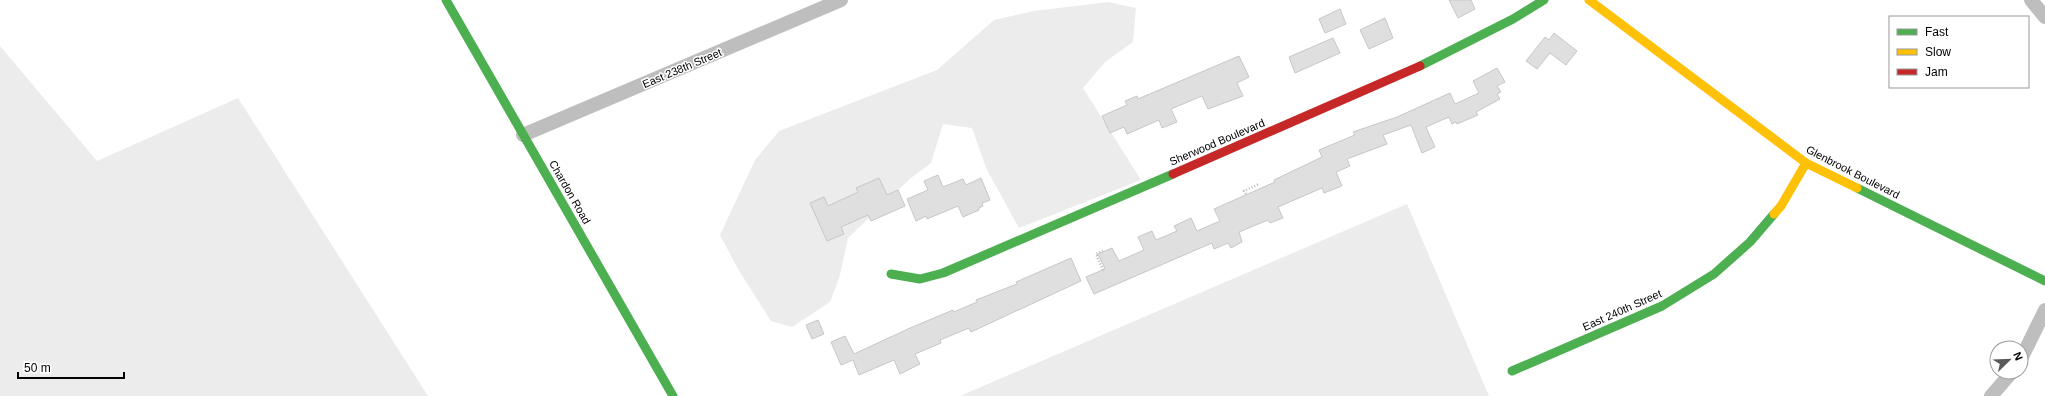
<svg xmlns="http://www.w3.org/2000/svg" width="2045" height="396" font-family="Arial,sans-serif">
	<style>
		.green { fill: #ececec }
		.building { fill: #dfdfdf; stroke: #c7c7c7 }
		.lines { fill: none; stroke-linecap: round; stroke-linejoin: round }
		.path { stroke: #b9b9b9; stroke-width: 2.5; stroke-dasharray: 1 2; stroke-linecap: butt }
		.street { stroke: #bebebe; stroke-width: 14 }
		.fast { stroke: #4caf50; stroke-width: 9 }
		.slow { stroke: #ffc107; stroke-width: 9 }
		.jam { stroke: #c62828; stroke-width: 9 }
		.labels { text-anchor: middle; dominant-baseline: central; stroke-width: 3; stroke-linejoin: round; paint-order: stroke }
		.street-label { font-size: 11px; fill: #000; stroke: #fff }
	</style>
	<rect width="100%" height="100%" fill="#fff"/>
	<!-- green -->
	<g class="green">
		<polygon points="1108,2 1136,8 1133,42 1105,62 1083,88 1141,180 1019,228 986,168 972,128 943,124 931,163 911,178 848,238 840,275 830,302 792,327 771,321 738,269 720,235 755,160 779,131 937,70 994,20 1034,11"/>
		<polygon points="0,46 97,161 238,98 428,396 0,396"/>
		<polygon points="1407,204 1489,396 960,396"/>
	</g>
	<!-- building -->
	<g class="building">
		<polygon points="1449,0 1471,0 1475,9 1458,18"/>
		<polygon points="1340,9 1346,24 1325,33 1319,19"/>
		<polygon points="1385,18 1393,38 1369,49 1360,30"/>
		<polygon points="1554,33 1577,51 1566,65 1550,53 1537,69 1526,61 1545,37 1549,40"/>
		<polygon points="1333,38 1340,53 1295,73 1289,57"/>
		<polygon points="1239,56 1249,77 1237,83 1243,96 1208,109 1202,96 1171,109 1177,122 1162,128 1159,120 1127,134 1124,127 1110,133 1102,116 1127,105 1125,101 1137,96 1138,99"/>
		<polygon points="1497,68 1505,82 1497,86 1501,92 1497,94 1500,99 1476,112 1478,115 1457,124 1456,122 1452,124 1449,117 1426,127 1435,147 1422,153 1411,125 1383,135 1387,144 1347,159 1350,166 1336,172 1342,186 1324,193 1322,188 1278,207 1283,218 1270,223 1268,220 1239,232 1242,242 1231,248 1228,243 1214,249 1212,243 1094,294 1086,277 1105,269 1098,254 1112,248 1119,261 1144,250 1138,237 1152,231 1156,240 1177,231 1174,226 1191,218 1197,231 1220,221 1214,209 1275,182 1274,180 1322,157 1319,150 1355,135 1353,132 1397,117 1450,93 1455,104 1479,93 1473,81"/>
		<polygon points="938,175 943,187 963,179 966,185 981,178 990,200 982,203 983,206 979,208 979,210 963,217 958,206 927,219 926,216 916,221 907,199 928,190 924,181"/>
		<polygon points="879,178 887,195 898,190 905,206 871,221 868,215 841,227 844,234 827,241 810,203 824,197 828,206 858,192 856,188"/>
		<polygon points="1071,258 1081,281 971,332 969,328 940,340 941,343 915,354 920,364 900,374 894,360 859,375 853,360 841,365 831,342 845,336 854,354 910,328 953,310 954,312 977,302 976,300 1017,284 1016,282"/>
		<polygon points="818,320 824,334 812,339 806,325"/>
	</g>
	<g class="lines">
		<!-- path -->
		<g class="path">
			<polyline points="1246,194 1244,191 1259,184"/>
			<polyline points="1103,270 1096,254 1104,250"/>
		</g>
		<!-- street -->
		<g class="street">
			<polyline points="2031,0 2045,17"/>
			<polyline points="523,135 841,0"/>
			<polyline points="2021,359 2045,310"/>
			<polyline points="1991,396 2012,372"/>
		</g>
		<!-- fast -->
		<g class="fast">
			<polyline points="446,0 673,396"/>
			<polyline points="1420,66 1513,19 1544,0"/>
			<polyline points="1857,188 2045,281"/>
			<polyline points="891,274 920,279 943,273 1173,174"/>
			<polyline points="1512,371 1662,306 1714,274 1750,242 1774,214"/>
		</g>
		<!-- slow -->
		<g class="slow">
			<polyline points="1589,0 1806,163 1857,188"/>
			<polyline points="1774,214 1781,206 1806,163"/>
		</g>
		<!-- jam -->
		<polyline class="jam" points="1173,174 1420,66"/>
	</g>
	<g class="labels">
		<!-- street labels -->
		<g class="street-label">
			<text transform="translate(682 68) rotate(-23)">East 238th Street</text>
			<text transform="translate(1217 142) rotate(-23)">Sherwood Boulevard</text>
			<text transform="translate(1853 172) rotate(27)">Glenbrook Boulevard</text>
			<text transform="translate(570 192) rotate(60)">Chardon Road</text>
			<text transform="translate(1622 310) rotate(-24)">East 240th Street</text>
		</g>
	</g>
	<!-- legend -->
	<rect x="1889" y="16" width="140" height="72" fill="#ffffff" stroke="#999999"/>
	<rect x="1897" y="29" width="20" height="6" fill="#4caf50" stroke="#999999"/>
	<text x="1925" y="36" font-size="12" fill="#000000">Fast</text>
	<rect x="1897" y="49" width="20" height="6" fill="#ffc107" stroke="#999999"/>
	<text x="1925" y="56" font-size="12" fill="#000000">Slow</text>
	<rect x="1897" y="69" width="20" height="6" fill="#c62828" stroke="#999999"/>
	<text x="1925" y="76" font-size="12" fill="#000000">Jam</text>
	<!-- north arrow -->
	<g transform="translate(2009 360) rotate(67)"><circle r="19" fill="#ffffff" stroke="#999999"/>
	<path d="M0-3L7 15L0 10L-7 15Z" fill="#595959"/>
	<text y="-6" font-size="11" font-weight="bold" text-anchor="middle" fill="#000000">N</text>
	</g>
	<!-- scale -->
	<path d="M18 372v6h106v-6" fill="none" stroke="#000000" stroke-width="2"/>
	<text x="24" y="372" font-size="12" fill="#000000" stroke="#ffffff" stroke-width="3" paint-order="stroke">50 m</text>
</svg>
